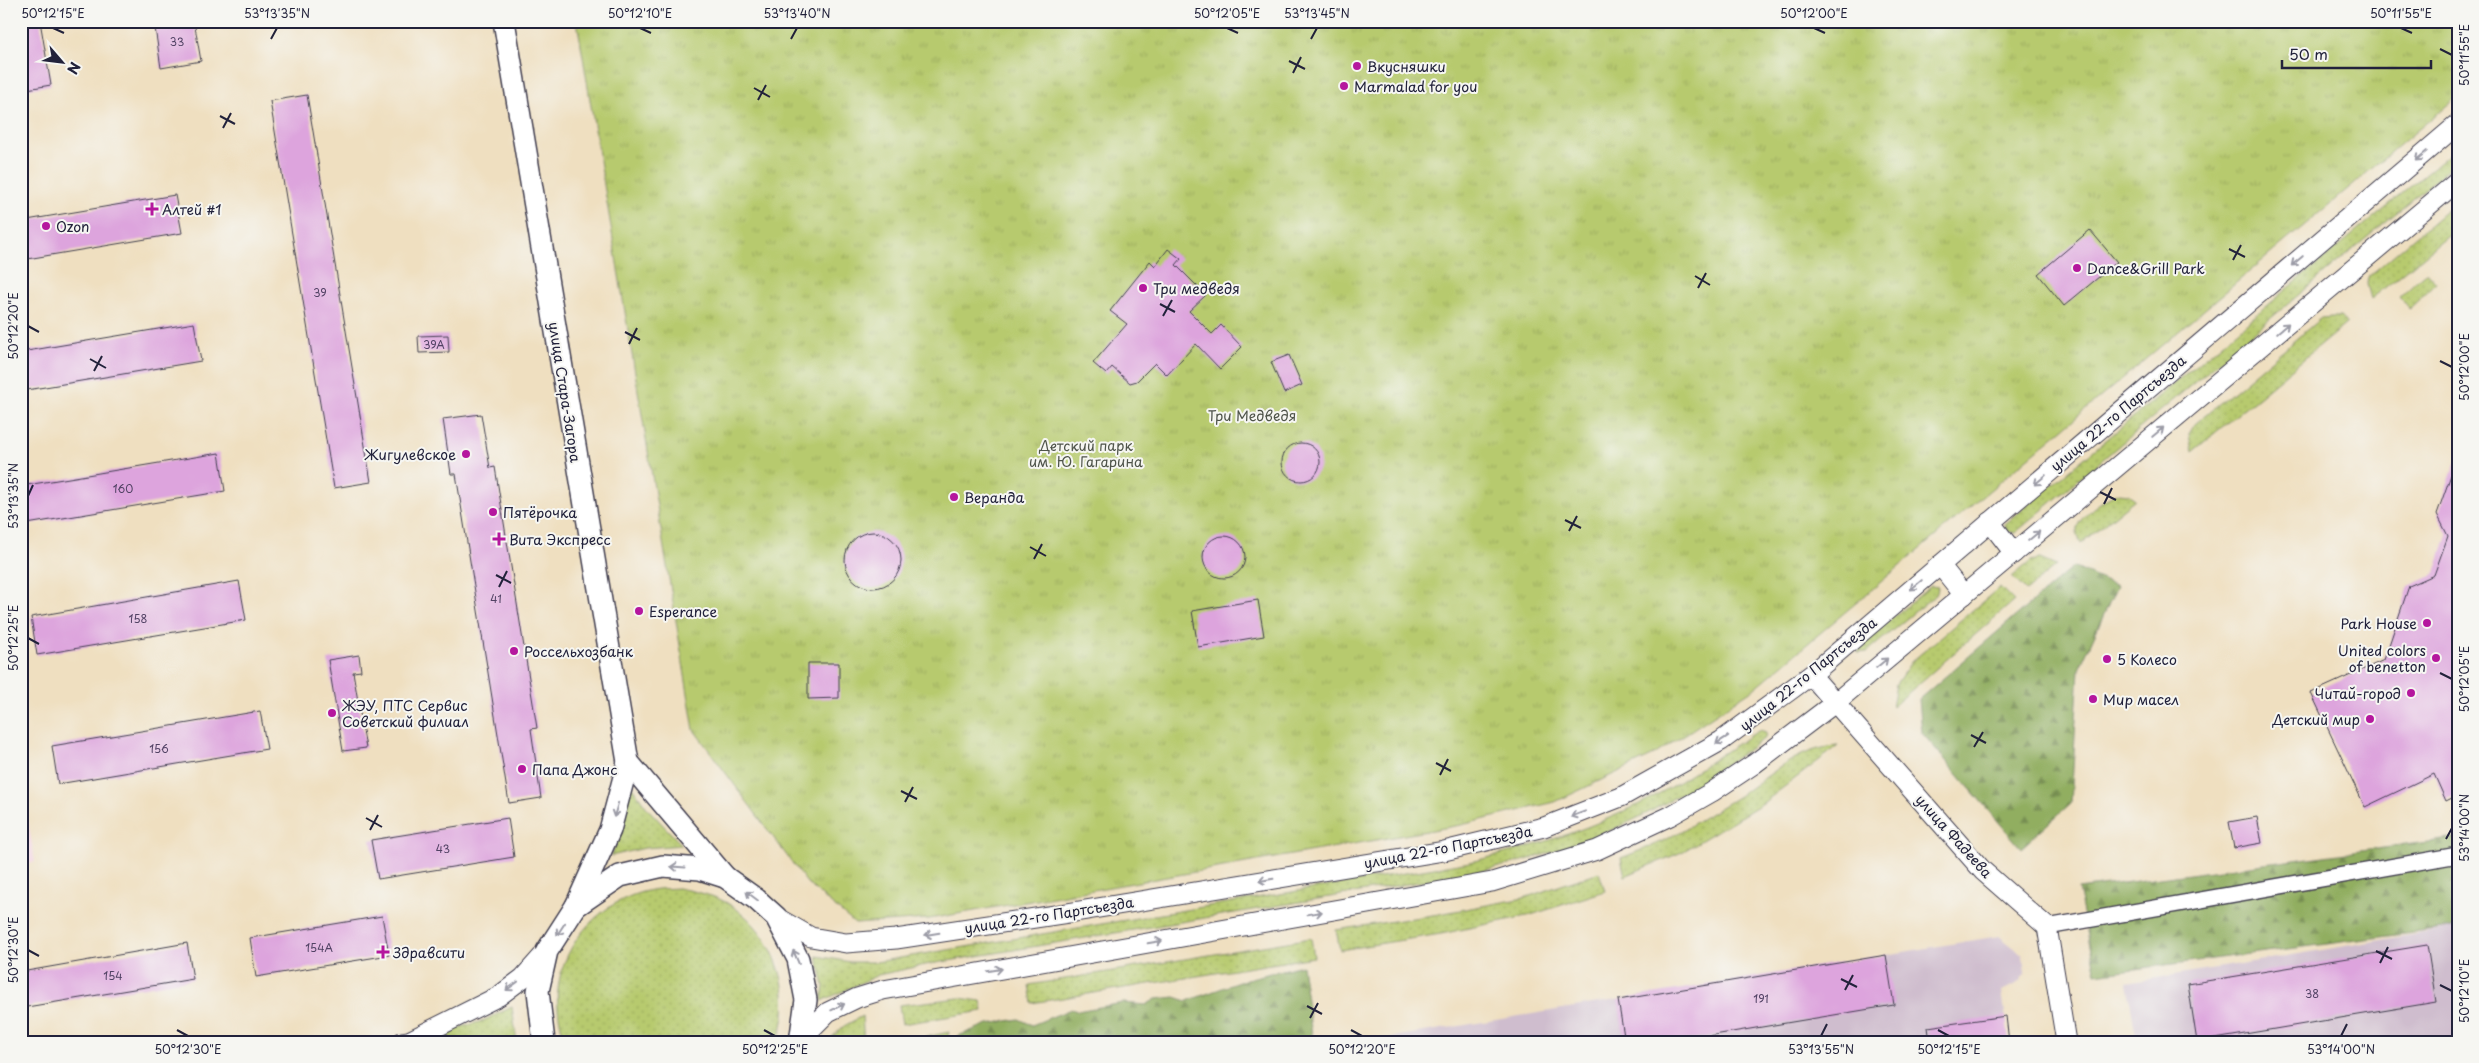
<svg xmlns="http://www.w3.org/2000/svg" width="2479" height="1063" font-family="'Playpen Sans',sans-serif">
	<style>
		.built { fill: #f3cfdf }
		.industrial { fill: #cfbdce }
		.grass { fill: url(#grass-dots); stroke: #6c7654 }
		.forest { fill: url(#forest-firs); stroke: #5a684e }
		.park { fill: url(#park-tufts); stroke: #6c7654 }
		.building { fill: #dda4dd }
		.lines { fill: none; stroke-linecap: round; stroke-linejoin: round }
		.minor-casing { stroke: #413e4f; stroke-width: 18 }
		.tertiary-casing { stroke: #413e4f; stroke-width: 21 }
		.secondary-casing { stroke: #413e4f; stroke-width: 24 }
		.minor { stroke: #fff; stroke-width: 15 }
		.tertiary { stroke: #fff; stroke-width: 19 }
		.secondary { stroke: #fff; stroke-width: 21 }
		.oneway { stroke: #9c9ca7 }
		.ticks { fill: none; stroke: #22223b; stroke-width: 2 }
		.poi-dot { fill: #b5179e; stroke: #f6f6f2; stroke-width: 2 }
		.labels { text-anchor: middle; dominant-baseline: central; stroke-width: 4; stroke-linejoin: round; paint-order: stroke }
		.number-label { font-size: 11px; fill: #514264 }
		.poi-label { font-size: 14px; fill: #22223b; stroke: #f6f6f2; text-anchor: start }
		.street-label { font-size: 14px; fill: #22223b; stroke: #f6f6f2 }
		.park-label { font-size: 14px; fill: #4f544a; stroke: #f6f6f2 }
		.neatline { fill: none; stroke: #22223b; stroke-width: 2 }
		.ticks-label { font-size: 12px; text-anchor: middle; fill: #22223b }
	</style>
	<defs>
		<pattern id="grass-dots" width="8" height="8" patternUnits="userSpaceOnUse" patternTransform="scale(1.25)"><rect width="8" height="8" fill="#b7ca6e"/><path d="M2 2h.1M6 6h.1" fill="none" stroke="#9dad60" stroke-width="1.8" stroke-linecap="round"/></pattern>
		<pattern id="forest-firs" width="22" height="20" patternUnits="userSpaceOnUse" patternTransform="scale(1.25)"><rect width="22" height="20" fill="#91ae61"/><path d="M5 1l3.5 6h-7zM16 11l3.5 6h-7z" fill="#768d51"/></pattern>
		<pattern id="park-tufts" width="24" height="20" patternUnits="userSpaceOnUse" patternTransform="scale(1.25)"><rect width="24" height="20" fill="#b7ca6e"/><path d="M3 7l-1-3M5 7V3M7 7l1-3M15 17l-1-3M17 17v-4M19 17l1-3" fill="none" stroke="#9dad60"/></pattern>
	</defs>
	<rect width="100%" height="100%" fill="#f6f6f2"/>
	<filter id="ink" filterUnits="userSpaceOnUse"><feTurbulence type="fractalNoise" baseFrequency=".02" numOctaves="2"/><feDisplacementMap in="SourceGraphic" scale="10" xChannelSelector="R" yChannelSelector="G"/><feConvolveMatrix kernelMatrix="1 2 1 2 8 2 1 2 1" color-interpolation-filters="sRGB"/></filter>
	<filter id="wash" filterUnits="userSpaceOnUse"><feTurbulence type="fractalNoise" baseFrequency=".0096" numOctaves="4" result="noise"/><feDisplacementMap in="SourceGraphic" scale="20" xChannelSelector="R" yChannelSelector="G"/><feGaussianBlur stdDeviation="1.12" result="paint"/><feColorMatrix in="noise" values="0 0 0 0 0 0 0 0 0 0 0 0 0 0 0 0 0 1.4 0 .05"/><feComposite in="paint" operator="in"/></filter>
	<g filter="url(#wash)">
		<rect width="100%" height="100%" fill="#efdfc0"/>
		<!-- built -->
		<polygon class="built" points="21,782 35,862 21,865"/>
		<!-- industrial -->
		<g class="industrial">
			<polygon points="2458,927 2458,1042 2137,1042 2127,983"/>
			<polygon points="1999,936 2022,954 2025,964 2025,974 2018,983 2002,991 2009,1042 1370,1041"/>
		</g>
		<!-- grass -->
		<g class="grass">
			<polygon points="2458,147 2458,161 2015,533 2006,531 2005,524"/>
			<polygon points="2458,200 2458,228 2371,299 2367,284 2368,277"/>
			<polygon points="2426,272 2436,283 2409,309 2399,297"/>
			<polygon points="2332,317 2340,317 2347,323 2192,452 2189,434 2195,424 2321,318"/>
			<path d="M2119 493 2128 494 2135 499 2081 543C2079 538 2076 533 2077 528 2080 515 2108 496 2119 493Z"/>
			<polygon points="2040,559 2056,566 2026,591 2012,577 2031,561"/>
			<polygon points="1931,586 1938,587 1937,593 1867,652 1858,653 1859,645"/>
			<polygon points="2000,587 2014,601 1892,707 1896,684 1911,662"/>
			<path d="M1760 730 1766 732 1765 738C1731 761 1698 784 1662 805 1604 838 1538 859 1473 873L930 964 878 975 822 1001 824 986 817 956 850 962H876L1470 862C1534 847 1595 828 1653 797 1690 777 1724 751 1760 730Z"/>
			<path d="M1838 746 1763 803 1682 852 1625 876 1621 858C1639 851 1658 844 1674 835 1694 824 1714 811 1734 799 1769 778 1795 748 1838 746Z"/>
			<polygon points="629,782 647,808 682,845 645,848 611,856 620,834"/>
			<polygon points="1599,872 1605,891 1531,915 1441,934 1340,950 1336,930 1439,914 1524,898"/>
			<path d="M678 888C697 892 716 895 732 906 775 934 797 994 777 1042H565C560 1024 556 1007 558 989 563 941 603 899 651 890 659 888 669 889 678 888Z"/>
			<polygon points="1311,938 1314,957 1032,1003 1029,985"/>
			<polygon points="959,998 981,1001 983,1011 902,1024 899,1005"/>
			<polygon points="512,1007 517,1042 448,1038 447,1031 483,1021"/>
			<polygon points="862,1016 864,1042 827,1042 844,1026"/>
			<polygon points="949,1032 946,1042 904,1042"/>
		</g>
		<!-- forest -->
		<g class="forest">
			<polygon points="2073,567 2117,586 2079,669 2071,803 2021,848 1922,733 1919,699"/>
			<polygon points="2458,838 2458,927 2096,974 2078,889"/>
			<polygon points="1302,965 1313,1042 961,1042 958,1036 988,1024 1019,1019 1032,1025 1071,1009 1077,1011 1123,1003 1146,1005 1156,999 1175,997 1187,1001 1247,979"/>
		</g>
		<!-- park -->
		<polygon class="park" points="577,21 2458,21 2458,96 1755,688 1654,755 1555,802 1461,825 929,919 855,924 807,883 694,730"/>
		<g id="blocks">
			<!-- building -->
			<g class="building">
				<polygon points="21,21 40,21 51,85 21,90"/>
				<polygon points="154,21 194,21 201,61 161,68"/>
				<polygon points="307,95 371,482 334,488 270,101"/>
				<polygon points="175,195 182,233 21,260 21,221"/>
				<polygon points="2090,230 2117,262 2064,306 2038,274"/>
				<polygon points="1168,249 1181,259 1176,265 1206,295 1189,311 1212,334 1221,325 1242,347 1220,369 1196,344 1167,375 1155,363 1137,381 1130,383 1112,367 1106,374 1093,363 1127,324 1110,311 1150,261 1155,266"/>
				<polygon points="194,323 201,361 21,391 21,352"/>
				<polygon points="448,335 449,352 419,353 418,336"/>
				<polygon points="1289,355 1302,385 1284,393 1271,362"/>
				<polygon points="481,414 490,468 495,467 537,728 531,729 541,798 509,803 456,474 451,474 443,419"/>
				<circle cx="1301" cy="462" r="19"/>
				<polygon points="219,453 225,491 21,525 21,486"/>
				<polygon points="2456,461 2458,461 2458,795 2446,801 2434,774 2365,807 2311,693 2384,660 2409,586 2434,575 2448,536 2437,514"/>
				<circle cx="873" cy="560" r="28"/>
				<circle cx="1224" cy="557" r="21"/>
				<polygon points="239,581 246,620 37,655 31,617"/>
				<polygon points="1258,600 1264,636 1198,647 1192,611"/>
				<polygon points="359,655 361,671 353,672 366,748 343,751 328,660"/>
				<polygon points="808,663 839,663 839,698 808,699"/>
				<polygon points="260,711 267,749 58,784 52,746"/>
				<polygon points="2257,817 2262,843 2234,848 2229,822"/>
				<polygon points="508,818 514,857 378,879 371,840"/>
				<polygon points="382,916 389,955 256,977 250,938"/>
				<polygon points="187,943 193,979 21,1008 21,972"/>
				<polygon points="2427,945 2436,1002 2197,1042 2188,984"/>
				<polygon points="1886,955 1894,1005 1672,1042 1625,1042 1618,1000"/>
				<polygon points="2006,1016 2009,1042 1930,1042 1928,1027"/>
			</g>
		</g>
	</g>
	<g filter="url(#ink)">
		<use href="#blocks" fill-opacity="0" stroke="#413e4f" stroke-width="1"/>
		<g class="lines">
			<!-- minor casing -->
			<g class="minor-casing">
				<polyline id="minor" points="2047,927 2458,855"/>
			</g>
			<!-- tertiary casing -->
			<g class="tertiary-casing">
				<g id="tertiary">
					<polyline points="1990,522 2014,553"/>
					<polyline points="1940,565 1964,595"/>
					<polyline points="1811,675 1983,871 2047,927 2066,1042"/>
					<polyline points="776,917 811,937 846,943 896,939 1068,913 1444,851 1544,827 1621,797 1721,741 1811,675 2458,124"/>
					<polyline points="801,1039 828,1012 857,998 883,990 1492,882 1597,850 1670,816 1712,792 1754,764 1836,702 2458,181"/>
					<polyline points="402,1042 409,1041 499,996 523,978 547,951"/>
				</g>
			</g>
			<!-- secondary casing -->
			<g class="secondary-casing">
				<g id="secondary">
					<polyline points="504,21 628,762 610,830 576,906"/>
					<polyline points="628,762 725,877"/>
					<polyline points="544,1042 538,991 547,951 576,906 620,876 663,866 700,869 725,877 756,899 776,917 798,959 806,1000 800,1042"/>
				</g>
			</g>
			<!-- minor -->
			<use href="#minor" class="minor"/>
			<!-- tertiary -->
			<use href="#tertiary" class="tertiary"/>
			<!-- secondary -->
			<use href="#secondary" class="secondary"/>
		</g>
		<!-- one-way arrows -->
		<defs><path id="oneway-shaft" d="M-6 0H5M1.5-3L5.5 0L1.5 3" fill="none" stroke-width="1.6" stroke-linecap="round" stroke-linejoin="round" transform="scale(1.25)"/></defs>
		<g class="oneway">
			<use href="#oneway-shaft" transform="translate(2421 156) rotate(140)"/>
			<use href="#oneway-shaft" transform="translate(2297 261) rotate(140)"/>
			<use href="#oneway-shaft" transform="translate(2283 328) rotate(-40)"/>
			<use href="#oneway-shaft" transform="translate(2158 432) rotate(-40)"/>
			<use href="#oneway-shaft" transform="translate(2040 480) rotate(140)"/>
			<use href="#oneway-shaft" transform="translate(2034 536) rotate(-40)"/>
			<use href="#oneway-shaft" transform="translate(1916 585) rotate(140)"/>
			<use href="#oneway-shaft" transform="translate(1882 663) rotate(-40)"/>
			<use href="#oneway-shaft" transform="translate(1722 740) rotate(147)"/>
			<use href="#oneway-shaft" transform="translate(616 810) rotate(107)"/>
			<use href="#oneway-shaft" transform="translate(1578 814) rotate(159)"/>
			<use href="#oneway-shaft" transform="translate(678 867) rotate(-176)"/>
			<use href="#oneway-shaft" transform="translate(1266 880) rotate(171)"/>
			<use href="#oneway-shaft" transform="translate(752 896) rotate(-143)"/>
			<use href="#oneway-shaft" transform="translate(1315 913) rotate(-10)"/>
			<use href="#oneway-shaft" transform="translate(561 929) rotate(123)"/>
			<use href="#oneway-shaft" transform="translate(932 934) rotate(171)"/>
			<use href="#oneway-shaft" transform="translate(1155 942) rotate(-10)"/>
			<use href="#oneway-shaft" transform="translate(796 957) rotate(-113)"/>
			<use href="#oneway-shaft" transform="translate(995 970) rotate(-9)"/>
			<use href="#oneway-shaft" transform="translate(512 986) rotate(144)"/>
			<use href="#oneway-shaft" transform="translate(838 1007) rotate(-26)"/>
		</g>
	</g>
	<!-- ticks -->
	<path class="ticks" d="M53 28 64 33M640 28 651 33M1227 28 1238 33M1814 28 1825 33M2401 28 2412 33M271 39 277 28M791 39 797 28M1311 39 1317 28M2440 49 2452 55M1289 61 1305 69M1293 73 1301 57M754 88 770 97M758 100 766 85M220 116 235 124M223 128 231 113M2229 249 2245 257M2233 260 2241 245M1695 276 1710 285M1698 288 1706 273M1160 304 1175 312M1163 316 1172 300M28 326 39 332M625 332 640 340M629 344 637 328M90 359 106 368M2440 361 2452 367M94 371 102 356M2100 492 2116 500M28 496 33 485M2104 504 2112 488M1565 520 1581 528M1569 531 1577 516M1030 547 1046 556M1034 559 1042 544M496 575 511 583M499 587 507 571M28 638 39 644M2440 673 2452 679M1971 735 1986 743M1974 747 1983 732M1436 763 1451 771M1440 775 1448 759M901 791 917 799M905 802 913 787M366 818 382 827M370 830 378 815M2446 839 2452 828M28 950 39 956M2376 951 2392 959M2380 963 2388 947M1841 979 1857 987M2440 985 2452 991M1845 990 1853 975M1307 1006 1322 1014M1310 1018 1318 1003M177 1030 188 1036M764 1030 775 1036M1351 1030 1362 1036M1938 1030 1949 1036M1821 1036 1827 1024M2341 1036 2347 1024"/>
	<!-- markers -->
	<g class="poi-dot">
		<circle cx="1357" cy="66" r="5"/>
		<circle cx="1344" cy="86" r="5"/>
		<path d="M149.5 201.5h5v5h5v5h-5v5h-5v-5h-5v-5h5z"/>
		<circle cx="46" cy="226" r="5"/>
		<circle cx="2077" cy="268" r="5"/>
		<circle cx="1143" cy="288" r="5"/>
		<circle cx="466" cy="454" r="5"/>
		<circle cx="954" cy="497" r="5"/>
		<circle cx="493" cy="512" r="5"/>
		<path d="M496.5 531.5h5v5h5v5h-5v5h-5v-5h-5v-5h5z"/>
		<circle cx="639" cy="611" r="5"/>
		<circle cx="2427" cy="623" r="5"/>
		<circle cx="514" cy="651" r="5"/>
		<circle cx="2436" cy="658" r="5"/>
		<circle cx="2107" cy="659" r="5"/>
		<circle cx="2411" cy="693" r="5"/>
		<circle cx="2093" cy="699" r="5"/>
		<circle cx="332" cy="713" r="5"/>
		<circle cx="2370" cy="719" r="5"/>
		<circle cx="522" cy="769" r="5"/>
		<path d="M380.5 944.5h5v5h5v5h-5v5h-5v-5h-5v-5h5z"/>
	</g>
	<g class="labels">
		<!-- number labels -->
		<g class="number-label">
			<text x="177" y="41">33</text>
			<text x="320" y="292">39</text>
			<text x="434" y="344">39А</text>
			<text x="123" y="488">160</text>
			<text x="496" y="598">41</text>
			<text x="138" y="618">158</text>
			<text x="159" y="748">156</text>
			<text x="443" y="848">43</text>
			<text x="319" y="947">154А</text>
			<text x="113" y="975">154</text>
			<text x="2312" y="993">38</text>
			<text x="1761" y="998">191</text>
		</g>
		<!-- poi labels -->
		<g class="poi-label">
			<text x="1367" y="66">Вкусняшки</text>
			<text x="1354" y="86">Marmalad for you</text>
			<text x="162" y="209">Алтей #1</text>
			<text x="56" y="226">Ozon</text>
			<text x="2087" y="268">Dance&amp;Grill Park</text>
			<text x="1153" y="288">Три медведя</text>
			<text x="456" y="454" text-anchor="end">Жигулевское</text>
			<text x="964" y="497">Веранда</text>
			<text x="503" y="512">Пятёрочка</text>
			<text x="509" y="539">Вита Экспресс</text>
			<text x="649" y="611">Esperance</text>
			<text x="2417" y="623" text-anchor="end">Park House</text>
			<text x="2426" y="650" text-anchor="end">United colors<tspan x="2426" dy="16">of benetton</tspan></text>
			<text x="524" y="651">Россельхозбанк</text>
			<text x="2117" y="659">5 Колесо</text>
			<text x="2401" y="693" text-anchor="end">Читай-город</text>
			<text x="2103" y="699">Мир масел</text>
			<text x="342" y="705">ЖЭУ, ПТС Сервис<tspan x="342" dy="16">Советский филиал</tspan></text>
			<text x="2360" y="719" text-anchor="end">Детский мир</text>
			<text x="532" y="769">Папа Джонс</text>
			<text x="393" y="952">Здравсити</text>
		</g>
		<!-- street labels -->
		<g class="street-label">
			<text transform="translate(565 392) rotate(81)">улица Стара-Загора</text>
			<text transform="translate(2118 413) rotate(-40)">улица 22-го Партсъезда</text>
			<text transform="translate(1808 674) rotate(-39)">улица 22-го Партсъезда</text>
			<text transform="translate(1954 836) rotate(48)">улица Фадеева</text>
			<text transform="translate(1448 847) rotate(-11)">улица 22-го Партсъезда</text>
			<text transform="translate(1049 915) rotate(-9)">улица 22-го Партсъезда</text>
		</g>
		<!-- park labels -->
		<g class="park-label">
			<text x="1252" y="415">Три Медведя</text>
			<text x="1086" y="445">Детский парк<tspan x="1086" dy="16">им. Ю. Гагарина</tspan></text>
		</g>
	</g>
	<!-- margin -->
	<rect width="2479" height="1063" fill="none" stroke="#f6f6f2" stroke-width="55"/>
	<!-- north arrow -->
	<g transform="translate(62 62) rotate(118)" stroke="#f6f6f2" stroke-width="4" paint-order="stroke">
	<path d="M0-4L9 19L0 12L-9 19Z" fill="#22223b"/>
	<text y="-8" font-size="14" font-weight="bold" text-anchor="middle" fill="#22223b">N</text>
	</g>
	<!-- scale -->
	<path d="M2282 60v8h149v-8" fill="none" stroke="#22223b" stroke-width="2.5"/>
	<text x="2289" y="60" font-size="15" fill="#22223b" stroke="#f6f6f2" stroke-width="4" paint-order="stroke">50 m</text>
	<rect x="28" y="28" width="2424" height="1008" class="neatline"/>
	<g class="ticks-label">
		<text x="53" y="18">50°12'15"E</text>
		<text x="277" y="18">53°13'35"N</text>
		<text x="640" y="18">50°12'10"E</text>
		<text x="797" y="18">53°13'40"N</text>
		<text x="1227" y="18">50°12'05"E</text>
		<text x="1317" y="18">53°13'45"N</text>
		<text x="1814" y="18">50°12'00"E</text>
		<text x="2401" y="18">50°11'55"E</text>
		<text transform="translate(2465 55) rotate(-90)" y="4">50°11'55"E</text>
		<text transform="translate(14 326) rotate(-90)" y="4">50°12'20"E</text>
		<text transform="translate(2465 367) rotate(-90)" y="4">50°12'00"E</text>
		<text transform="translate(14 496) rotate(-90)" y="4">53°13'35"N</text>
		<text transform="translate(14 638) rotate(-90)" y="4">50°12'25"E</text>
		<text transform="translate(2465 679) rotate(-90)" y="4">50°12'05"E</text>
		<text transform="translate(2465 828) rotate(-90)" y="4">53°14'00"N</text>
		<text transform="translate(14 950) rotate(-90)" y="4">50°12'30"E</text>
		<text transform="translate(2465 991) rotate(-90)" y="4">50°12'10"E</text>
		<text x="188" y="1054">50°12'30"E</text>
		<text x="775" y="1054">50°12'25"E</text>
		<text x="1362" y="1054">50°12'20"E</text>
		<text x="1821" y="1054">53°13'55"N</text>
		<text x="1949" y="1054">50°12'15"E</text>
		<text x="2341" y="1054">53°14'00"N</text>
	</g>
</svg>
